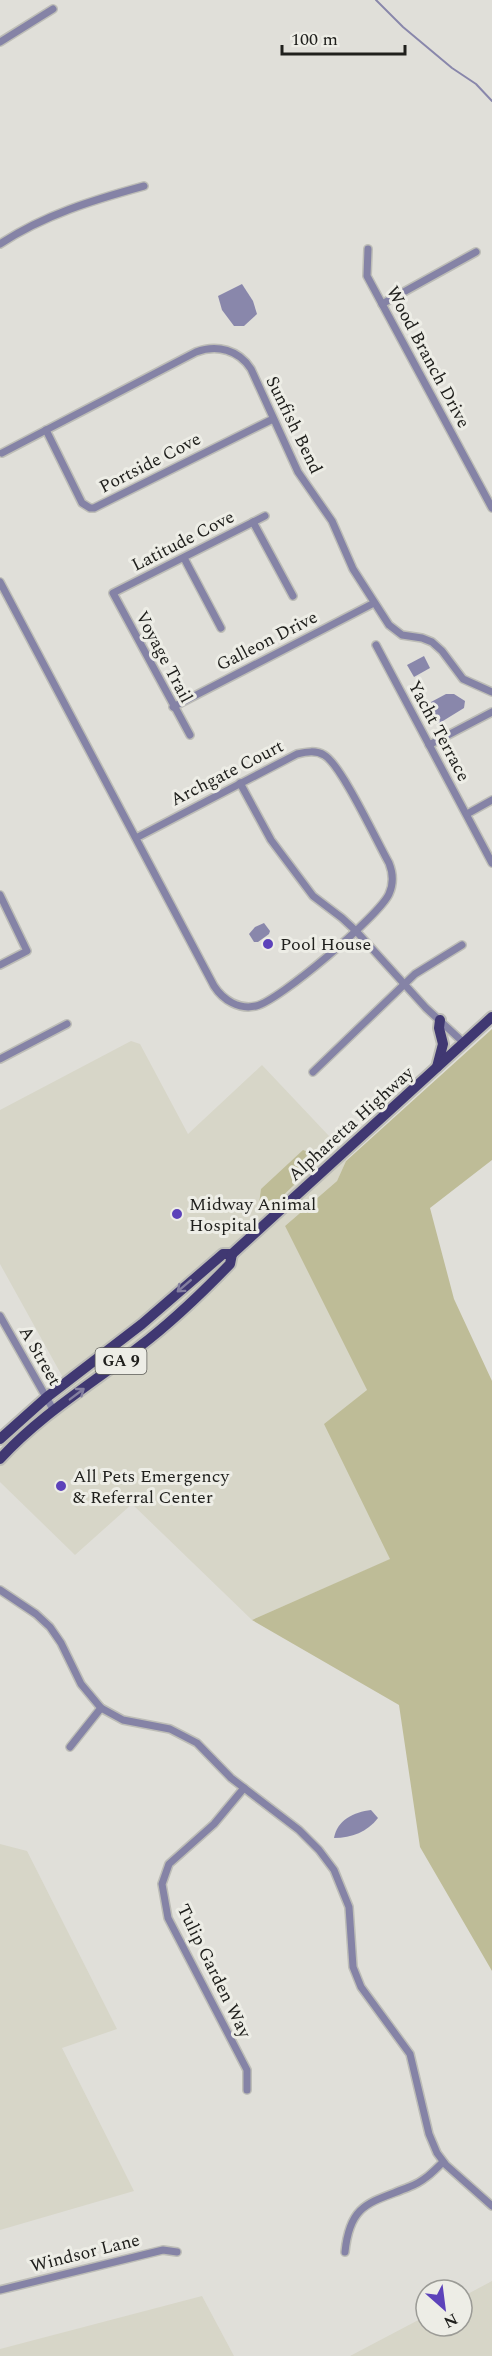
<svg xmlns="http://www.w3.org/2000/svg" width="492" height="2356" font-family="Spectral,serif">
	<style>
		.built { fill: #d7d6c8 }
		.green { fill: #bebc97 }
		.water { fill: #8987ab }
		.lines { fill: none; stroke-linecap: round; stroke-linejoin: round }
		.stream { stroke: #8987ab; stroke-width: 2 }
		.minor-casing { stroke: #bdbdb7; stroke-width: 10 }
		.primary-casing { stroke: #bdbdb7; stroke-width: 14 }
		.minor { stroke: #8583a6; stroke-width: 7 }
		.primary { stroke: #403872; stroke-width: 10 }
		.oneway { stroke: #8580a0 }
		.poi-dot { fill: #5c42ba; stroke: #edede6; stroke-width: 2 }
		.labels { text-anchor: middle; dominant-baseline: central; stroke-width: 6; stroke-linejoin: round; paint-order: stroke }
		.shield { fill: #edede6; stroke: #5e5e59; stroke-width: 1.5 }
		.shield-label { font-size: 16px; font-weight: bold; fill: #20201d }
		.street-label { font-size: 18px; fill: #20201d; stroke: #edede6 }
		.poi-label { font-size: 18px; fill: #20201d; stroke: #edede6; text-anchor: start }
	</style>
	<rect width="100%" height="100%" fill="#e0dfd9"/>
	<!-- built -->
	<g class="built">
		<polygon points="131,1041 140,1044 188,1134 262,1065 346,1154 346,1161 337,1181 285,1226 367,1390 391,1559 252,1620 132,1504 75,1555 0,1482 0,1448 66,1383 0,1264 0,1110"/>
		<polygon points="0,1844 27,1851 117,2029 62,2048 134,2191 0,2230"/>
		<polygon points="492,2281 492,2356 350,2356 426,2316 426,2326 462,2326 462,2297"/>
		<polygon points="202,2296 234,2356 0,2356 0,2349"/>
	</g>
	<!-- green -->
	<g class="green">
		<polygon points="492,1029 492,1160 430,1208 454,1299 492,1381 492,1971 420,1847 399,1705 252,1620 390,1559 324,1424 367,1390 285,1226 337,1181 346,1161"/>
		<polygon points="303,1150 311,1153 315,1158 315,1165 273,1205 270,1208 262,1208 259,1204 261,1189"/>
	</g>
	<!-- water -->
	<g class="water">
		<polygon points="242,284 253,301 257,314 244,326 234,326 222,310 218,296"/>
		<polygon points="424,656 430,668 414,677 407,665"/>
		<polygon points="446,694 454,694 465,701 464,708 438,724 431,717 431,702"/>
		<polygon points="264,923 270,931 269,934 258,942 254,942 249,934 255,927"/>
		<path d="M371 1810 378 1818C367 1832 352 1838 334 1838 337 1820 354 1812 371 1810Z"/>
	</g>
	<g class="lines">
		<!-- stream -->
		<polyline class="stream" points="376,0 403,27 452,68 476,84 492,101"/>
		<!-- minor casing -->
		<g class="minor-casing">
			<g id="minor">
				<polyline points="0,42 53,9"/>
				<path d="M0 244C44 215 93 200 144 186"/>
				<polyline points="368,249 367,276 492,508"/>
				<polyline points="382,304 476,252"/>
				<polyline points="46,430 82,503 90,508 94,508 273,419"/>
				<path d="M2 453 196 352C217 344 239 350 251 369L298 472 332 521 353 569 389 625 402 635 422 638 432 642 442 651 463 679 492 692"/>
				<polyline points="253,522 293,596"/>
				<polyline points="184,558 221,628"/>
				<path d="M0 582 214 986C223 1000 239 1010 256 1006 279 1001 379 916 389 894 394 883 393 873 389 863 377 842 341 764 324 755 316 750 306 752 297 754L136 838"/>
				<polyline points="376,645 492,863"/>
				<polyline points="173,707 374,603"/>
				<polyline points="190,735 113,593 265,516"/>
				<polyline points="429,745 492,712"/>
				<polyline points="240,783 271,840 313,896 342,918 356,931 426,1008 464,1043"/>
				<polyline points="467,814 492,800"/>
				<polyline points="0,895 27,951 0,965"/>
				<polyline points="0,1059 67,1024"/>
				<polyline points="313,1072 415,974 462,945"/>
				<polyline points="0,1316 54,1411"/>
				<polyline points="0,1590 36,1614 50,1627 61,1643 81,1684 101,1708 123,1720 170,1729 197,1743 231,1778 299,1830 319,1850 334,1870 349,1907 353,1967 361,1987 410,2054 429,2134 437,2153 446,2165 492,2206"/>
				<polyline points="70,1747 101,1708"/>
				<polyline points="244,1788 214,1824 169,1864 162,1884 168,1918 247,2070 247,2090"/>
				<path d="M345 2252C350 2203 370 2203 409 2187 423 2182 433 2172 443 2162"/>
				<polyline points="0,2290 163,2250 177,2252"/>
			</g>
		</g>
		<!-- primary casing -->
		<g class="primary-casing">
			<g id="primary">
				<polyline points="437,1067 443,1044 439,1028 440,1020"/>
				<polyline points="232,1254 492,1017"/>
				<polyline points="0,1439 47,1397 142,1324 223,1254 232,1254"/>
				<path d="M0 1459C40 1415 93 1383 139 1347 172 1322 202 1293 230 1264L232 1254"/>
			</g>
		</g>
		<!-- minor -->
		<use href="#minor" class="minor"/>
		<!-- primary -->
		<use href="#primary" class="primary"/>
	</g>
	<!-- one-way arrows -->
	<defs><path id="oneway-shaft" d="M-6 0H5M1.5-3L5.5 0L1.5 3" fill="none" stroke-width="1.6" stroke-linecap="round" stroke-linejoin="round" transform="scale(1.5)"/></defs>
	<g class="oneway">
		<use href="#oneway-shaft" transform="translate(184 1286) rotate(139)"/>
		<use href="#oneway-shaft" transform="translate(77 1394) rotate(-37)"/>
	</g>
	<!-- markers -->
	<g class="poi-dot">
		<circle cx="268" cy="944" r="6"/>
		<circle cx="177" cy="1214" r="6"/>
		<circle cx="61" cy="1486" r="6"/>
	</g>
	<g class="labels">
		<!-- shield labels -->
		<rect class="shield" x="95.5" y="1348" width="51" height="26" rx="4.5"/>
		<g class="shield-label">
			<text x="121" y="1361">GA 9</text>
		</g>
		<!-- street labels -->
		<g class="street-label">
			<text transform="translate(428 357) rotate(62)">Wood Branch Drive</text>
			<text transform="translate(294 425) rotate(64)">Sunfish Bend</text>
			<text transform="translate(150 463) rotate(-27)">Portside Cove</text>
			<text transform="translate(183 541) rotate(-27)">Latitude Cove</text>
			<text transform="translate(267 641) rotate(-27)">Galleon Drive</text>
			<text transform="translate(164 657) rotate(62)">Voyage Trail</text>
			<text transform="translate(439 731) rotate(62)">Yacht Terrace</text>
			<text transform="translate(227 773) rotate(-27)">Archgate Court</text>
			<text transform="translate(351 1124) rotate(-42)">Alpharetta Highway</text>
			<text transform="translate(40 1356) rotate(60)">A Street</text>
			<text transform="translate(214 1971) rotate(64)">Tulip Garden Way</text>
			<text transform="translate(85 2253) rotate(-14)">Windsor Lane</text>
		</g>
		<!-- poi labels -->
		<g class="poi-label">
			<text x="280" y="944">Pool House</text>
			<text x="189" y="1204">Midway Animal<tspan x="189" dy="21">Hospital</tspan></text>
			<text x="73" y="1476">All Pets Emergency<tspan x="73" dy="21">&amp; Referral Center</tspan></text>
		</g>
	</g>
	<!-- north arrow -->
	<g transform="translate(444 2308) rotate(152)"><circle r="28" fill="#edede6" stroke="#9b9b96" stroke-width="1.5"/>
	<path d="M0-4.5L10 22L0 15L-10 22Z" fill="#5c42ba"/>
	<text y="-9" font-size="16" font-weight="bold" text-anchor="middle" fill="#20201d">N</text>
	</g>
	<!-- scale -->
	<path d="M282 45v9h123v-9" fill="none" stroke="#20201d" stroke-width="3"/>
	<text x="291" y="45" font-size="18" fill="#20201d" stroke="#edede6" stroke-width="4.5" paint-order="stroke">100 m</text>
</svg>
